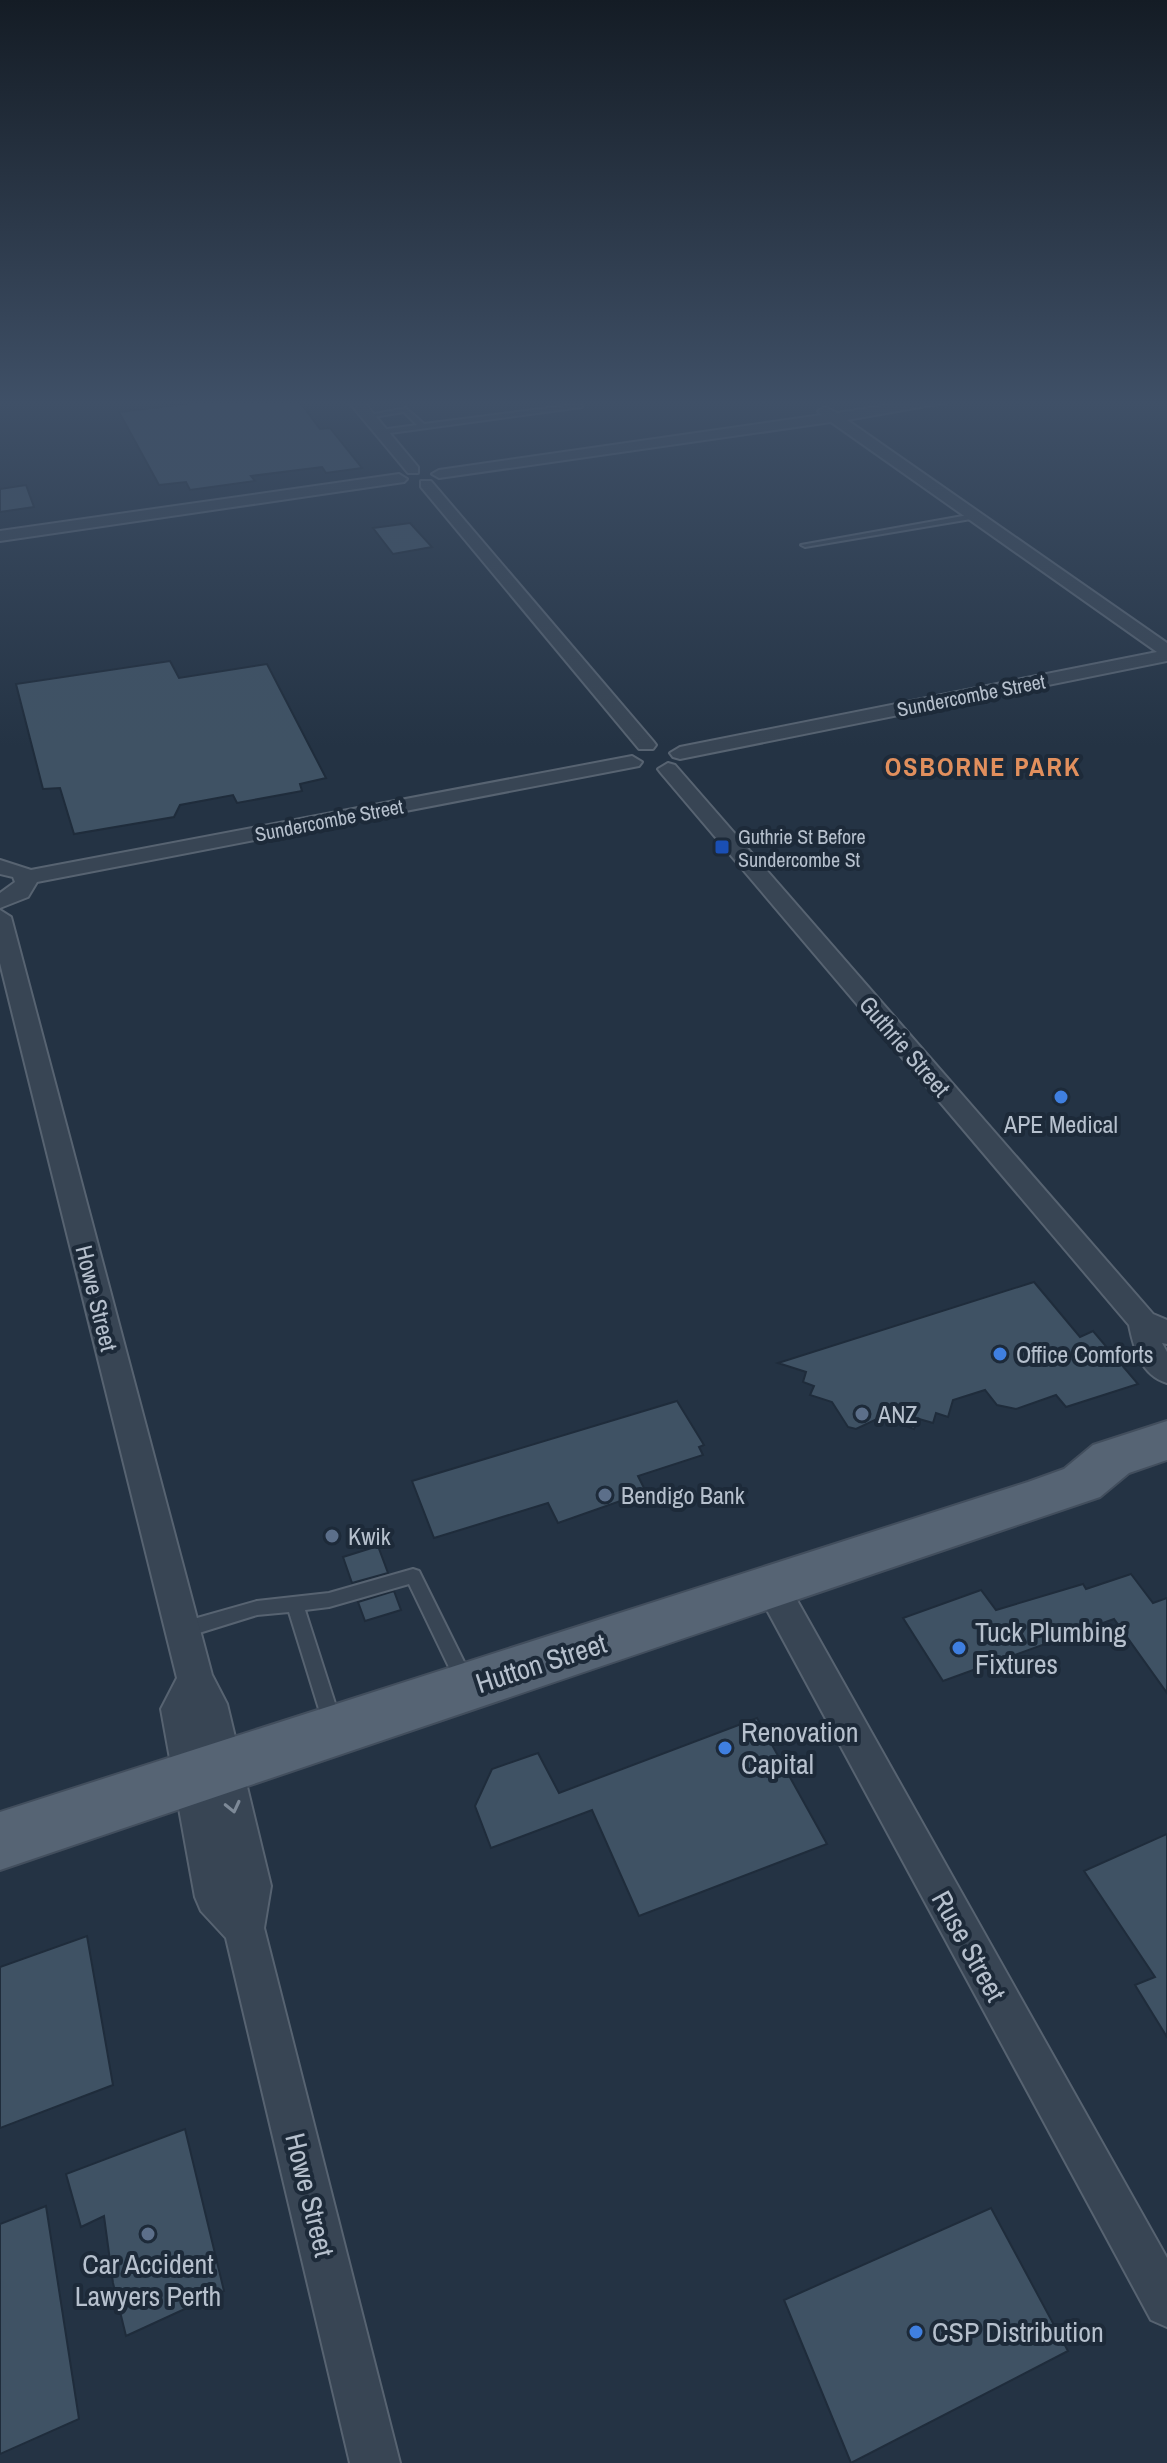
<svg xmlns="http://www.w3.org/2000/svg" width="1167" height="2463" font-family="'Archivo Narrow',sans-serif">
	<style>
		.building { fill: #3f5264; stroke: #1f2c3b; stroke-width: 2 }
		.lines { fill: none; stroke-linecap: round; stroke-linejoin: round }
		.lane-casing { stroke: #576371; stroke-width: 4 }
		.street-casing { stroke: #576371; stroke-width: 4 }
		.primary-casing { stroke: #424e5d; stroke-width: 4 }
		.lane { fill: #384554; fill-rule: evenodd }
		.street { fill: #384554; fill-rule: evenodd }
		.primary { fill: #566474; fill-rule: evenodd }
		.oneway { stroke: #7d8997 }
		.transit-dot { fill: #1a4fb4; stroke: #1d2a39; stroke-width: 3 }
		.shop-dot { fill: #3f7fe0; stroke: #1d2a39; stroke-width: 3 }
		.service-dot { fill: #5c6f8a; stroke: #1d2a39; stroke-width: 3 }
		.labels { text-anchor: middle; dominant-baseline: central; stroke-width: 8; stroke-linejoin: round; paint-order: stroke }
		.far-street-label { font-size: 20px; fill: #b6c0cd; stroke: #1d2a39 }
		.far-poi-label { font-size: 20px; fill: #b6c0cd; stroke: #1d2a39; text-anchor: start }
		.street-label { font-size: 24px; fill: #b6c0cd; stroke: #1d2a39 }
		.poi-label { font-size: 24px; fill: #b6c0cd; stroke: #1d2a39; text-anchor: start }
		.far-district-label { font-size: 26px; font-weight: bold; letter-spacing: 2px; fill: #e18f5d; stroke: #1d2a39 }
		.near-poi-label { font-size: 28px; fill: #b6c0cd; stroke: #1d2a39; text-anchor: start }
		.near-street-label { font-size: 28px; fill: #b6c0cd; stroke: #1d2a39 }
	</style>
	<rect width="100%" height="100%" fill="#243344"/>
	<!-- building -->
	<g class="building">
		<polygon points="210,401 299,401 320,429 330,428 362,468 326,473 322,467 251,476 255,481 190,490 186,482 159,485 119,412"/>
		<polygon points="26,485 34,507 0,512 0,489"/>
		<polygon points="410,523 432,547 393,554 373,528"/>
		<polygon points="170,661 179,678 267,664 326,778 300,784 302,791 237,803 233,795 180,805 174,817 74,834 60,788 43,789 16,684"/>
		<polygon points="1034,1282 1080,1337 1093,1331 1138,1384 1066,1407 1056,1395 1016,1409 997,1405 985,1390 953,1400 948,1417 936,1413 933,1423 919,1419 914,1429 881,1417 856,1429 848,1427 832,1402 810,1395 814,1386 803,1382 806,1372 778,1363"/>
		<polygon points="677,1401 704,1445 699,1447 703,1455 638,1476 646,1492 558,1523 548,1503 434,1538 412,1481"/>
		<polygon points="378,1546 388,1573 352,1583 343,1557"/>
		<polygon points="1131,1574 1153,1603 1167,1598 1167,1693 1114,1619 943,1681 903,1618 981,1590 996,1610 1083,1584 1086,1589"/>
		<polygon points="394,1591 401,1610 365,1621 358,1602"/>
		<polygon points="757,1718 827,1844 639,1916 592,1810 491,1848 475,1806 492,1769 538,1753 559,1793"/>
		<polygon points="1167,1834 1167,2037 1135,1985 1155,1977 1084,1871"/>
		<polygon points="87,1936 113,2085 0,2128 0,1967"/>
		<polygon points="185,2129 224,2291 126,2336 113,2283 104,2216 81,2227 66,2174"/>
		<polygon points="46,2206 79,2419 0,2454 0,2224"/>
		<polygon points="991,2208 1068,2351 851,2463 784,2300"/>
	</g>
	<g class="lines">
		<!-- lane casing -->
		<g class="lane-casing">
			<g id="lane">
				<polygon points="580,404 582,407 383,434 380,430 417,425 404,412 367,418 364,416 406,408 424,424"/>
				<polygon points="974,514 977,514 977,518 805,547 801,545"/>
				<polygon points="413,1569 419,1571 471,1676 474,1682 471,1688 465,1690 459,1688 409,1584 329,1607 305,1610 341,1722 338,1728 332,1730 326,1728 323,1722 289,1612 257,1615 183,1638 177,1635 174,1630 177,1625 183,1622 257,1601 329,1593"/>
			</g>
		</g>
		<!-- street casing -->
		<g class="street-casing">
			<g id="street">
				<polygon points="348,401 363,401 418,467 418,473 408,473"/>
				<polygon points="915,401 954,401 847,420 1167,643 1167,661 680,759 673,757 670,753 680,747 1157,652 831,422 439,478 432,474 439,470 821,415 818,411 825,407 837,413"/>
				<polygon points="399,474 407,479 404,482 0,541 0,531"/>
				<polygon points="421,481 431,481 653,741 656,745 653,749 639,749 421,487"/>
				<polygon points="632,756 642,762 639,766 37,882 28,897 0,908 0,893 15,882 13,877 0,874 0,860 31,870"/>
				<path d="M668 763 675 765 1153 1314 1167 1320V1344L1162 1343 1167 1352V1383C1141 1375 1134 1349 1129 1325L661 773 658 769Z"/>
				<polygon points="0,910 11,917 212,1675 227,1704 271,1886 264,1928 400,2463 350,2463 226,1938 201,1911 195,1897 161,1709 177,1678 0,963"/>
				<polygon points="772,1573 784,1577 1167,2258 1167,2327 1151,2320 760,1597 755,1587 760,1577"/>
			</g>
		</g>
		<!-- primary casing -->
		<g class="primary-casing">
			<polygon id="primary" points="1167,1421 1167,1460 1129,1473 1100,1497 0,1870 0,1812 1028,1482 1064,1469 1093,1445"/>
		</g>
		<!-- lane -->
		<use href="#lane" class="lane"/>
		<!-- street -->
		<use href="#street" class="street"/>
		<!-- primary -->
		<use href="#primary" class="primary"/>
	</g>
	<!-- one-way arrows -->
	<defs><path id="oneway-chevron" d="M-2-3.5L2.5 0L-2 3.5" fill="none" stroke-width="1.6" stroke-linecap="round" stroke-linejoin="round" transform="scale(2)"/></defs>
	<use class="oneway" href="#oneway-chevron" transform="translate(233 1807) rotate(77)"/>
	<!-- sky -->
	<linearGradient id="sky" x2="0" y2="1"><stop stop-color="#141c25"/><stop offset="0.54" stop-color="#3f5067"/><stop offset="1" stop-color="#3f5067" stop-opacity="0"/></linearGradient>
	<rect width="1167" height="746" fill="url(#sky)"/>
	<!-- markers -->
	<rect class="transit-dot" x="714" y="839" width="16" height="16" rx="4"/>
	<g class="shop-dot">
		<circle cx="1061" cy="1097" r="8"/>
		<circle cx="1000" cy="1354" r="8"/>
		<circle cx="959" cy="1648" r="8"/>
		<circle cx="725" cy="1748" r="8"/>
		<circle cx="916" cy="2332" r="8"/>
	</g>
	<g class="service-dot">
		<circle cx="862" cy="1414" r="8"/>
		<circle cx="605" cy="1495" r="8"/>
		<circle cx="332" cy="1536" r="8"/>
		<circle cx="148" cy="2234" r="8"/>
	</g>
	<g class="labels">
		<!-- far-street labels -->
		<g class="far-street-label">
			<text transform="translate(971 695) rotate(-11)">Sundercombe Street</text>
			<text transform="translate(329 820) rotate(-11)">Sundercombe Street</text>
		</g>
		<!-- far-poi labels -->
		<g class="far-poi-label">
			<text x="738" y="836">Guthrie St Before<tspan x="738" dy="23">Sundercombe St</tspan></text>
		</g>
		<!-- street labels -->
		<g class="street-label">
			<text transform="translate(905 1046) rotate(49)">Guthrie Street</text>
			<text transform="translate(97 1298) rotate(76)">Howe Street</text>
		</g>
		<!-- poi labels -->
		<g class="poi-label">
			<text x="1061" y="1124" text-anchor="middle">APE Medical</text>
			<text x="1016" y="1354">Office Comforts</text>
			<text x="878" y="1414">ANZ</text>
			<text x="621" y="1495">Bendigo Bank</text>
			<text x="348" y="1536">Kwik</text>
		</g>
		<!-- far-district labels -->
		<g class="far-district-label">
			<text x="983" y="766">OSBORNE PARK</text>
		</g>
		<!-- near-poi labels -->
		<g class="near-poi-label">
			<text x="975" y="1632">Tuck Plumbing<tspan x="975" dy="32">Fixtures</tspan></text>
			<text x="741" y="1732">Renovation<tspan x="741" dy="32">Capital</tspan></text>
			<text x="148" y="2264" text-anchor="middle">Car Accident<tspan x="148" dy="32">Lawyers Perth</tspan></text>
			<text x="932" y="2332">CSP Distribution</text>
		</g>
		<!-- near-street labels -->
		<g class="near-street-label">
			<text transform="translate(541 1663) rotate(-18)">Hutton Street</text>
			<text transform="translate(969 1946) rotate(61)">Ruse Street</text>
			<text transform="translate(310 2195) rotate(76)">Howe Street</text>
		</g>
	</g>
</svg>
